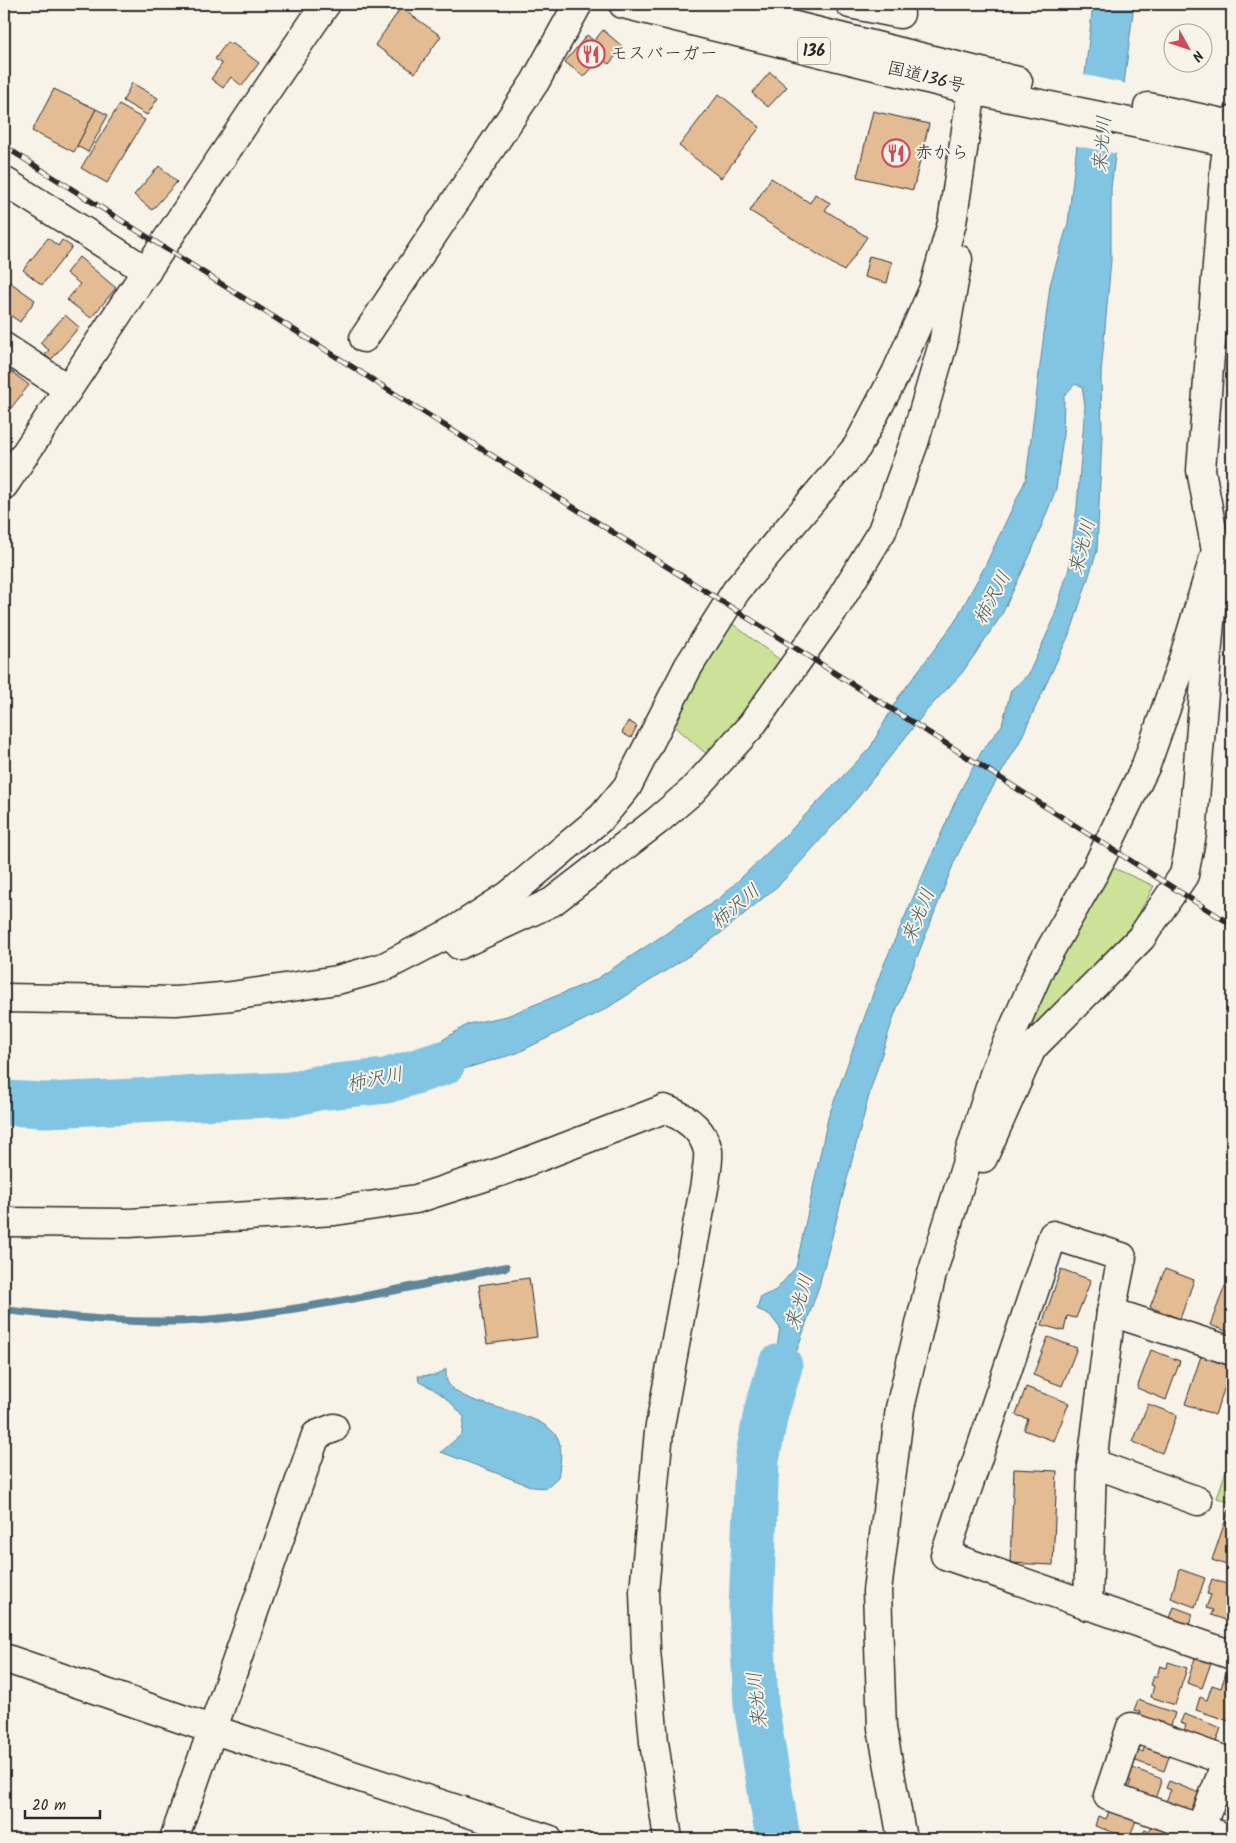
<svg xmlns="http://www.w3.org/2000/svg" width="1236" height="1843" font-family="Kalam,'Klee One',sans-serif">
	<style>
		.green { fill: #cbe298; stroke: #7b8662 }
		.water { fill: #82c5e3; stroke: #5f8799 }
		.pier { fill: #f7f3e8 }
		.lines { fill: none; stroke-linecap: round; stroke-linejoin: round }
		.stream { stroke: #5f8799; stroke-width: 8 }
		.river { stroke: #82c5e3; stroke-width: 45 }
		.building { fill: #e4bc94; stroke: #2b2b2b }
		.minor-casing { stroke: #2b2b2b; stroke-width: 31 }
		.highway-casing { stroke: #2b2b2b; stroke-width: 31 }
		.minor { stroke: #f7f3e8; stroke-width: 28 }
		.highway { stroke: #f7f3e8; stroke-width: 28 }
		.rail-casing { stroke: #2b2b2b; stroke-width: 5.5 }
		.rail { stroke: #f7f3e8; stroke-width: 4; stroke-dasharray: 11; stroke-linecap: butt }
		.labels { text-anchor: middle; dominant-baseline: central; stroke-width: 4; stroke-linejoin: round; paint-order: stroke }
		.shield { fill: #f7f3e8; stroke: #686764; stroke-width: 1 }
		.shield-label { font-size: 16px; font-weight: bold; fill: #2b2b2b }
		.poi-label { font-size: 18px; fill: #2b2b2b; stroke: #f7f3e8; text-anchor: start }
		.street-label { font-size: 18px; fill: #2b2b2b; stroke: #f7f3e8 }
		.water-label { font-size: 19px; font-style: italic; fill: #455962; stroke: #f7f3e8 }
	</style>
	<rect width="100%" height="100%" fill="#f7f3e8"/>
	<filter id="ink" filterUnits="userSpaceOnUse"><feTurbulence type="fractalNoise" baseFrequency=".02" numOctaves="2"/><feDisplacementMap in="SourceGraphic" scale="10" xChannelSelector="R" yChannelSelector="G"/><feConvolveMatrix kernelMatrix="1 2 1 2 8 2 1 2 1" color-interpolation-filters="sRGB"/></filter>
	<g filter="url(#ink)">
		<!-- green -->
		<g class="green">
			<polygon points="730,622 784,663 711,758 671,723 701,675"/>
			<polygon points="1107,865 1154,886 1133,924 1044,1019 1012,1047"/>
			<polygon points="1232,1452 1232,1503 1217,1498"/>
		</g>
		<!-- water -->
		<g class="water">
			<path d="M1093 4H1134L1111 188V260L1101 374 1102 437 1097 551 1072 628 1019 743 984 802 955 860 894 1016 871 1088 819 1286 771 1426 755 1425C762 1391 776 1362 780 1328L770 1315 757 1309 761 1297 776 1290 796 1267 828 1118 882 969 959 793 982 751 1002 725 1011 690 1028 675 1053 621 1069 568 1077 507 1085 406 1082 387 1075 384 1064 396 1063 437 1056 489 1031 553 1001 616 962 673 927 710 859 796 807 855 780 884 726 929 695 952 604 1010 517 1053 387 1092 382 1068 400 1058 430 1048 468 1024 507 1016 595 980 720 898 788 833 870 748 898 698 954 623 984 568 1026 479 1050 285 1068 223Z"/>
			<path d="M446 1369C446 1373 446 1378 447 1381 456 1407 535 1407 556 1435 564 1447 560 1465 558 1477L546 1488 533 1487 441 1452 462 1434 464 1417C450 1401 439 1390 419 1382L418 1376 437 1375Z"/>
		</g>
		<!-- pier -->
		<polygon class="pier" points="1081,74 1127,84 1118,154 1073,145"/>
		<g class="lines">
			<!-- stream -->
			<path class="stream" d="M4 1310C68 1317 139 1325 204 1320 306 1311 406 1288 506 1267"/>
			<!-- river -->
			<g class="river">
				<polyline points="4,1103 46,1105 292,1094 317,1088 386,1081 443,1063"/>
				<polyline points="778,1839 756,1705 751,1609 757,1460 766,1413 780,1366"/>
			</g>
		</g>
		<!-- building -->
		<g class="building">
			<polygon points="401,8 441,36 415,73 375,45"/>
			<polygon points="603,30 623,47 609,64 601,58 584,77 565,62 587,35 594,41"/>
			<polygon points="227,42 231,45 232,43 259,63 242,86 231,77 223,88 211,79 222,64 215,59"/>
			<polygon points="770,72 787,87 768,107 752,93"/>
			<polygon points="132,83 158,98 147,115 123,101"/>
			<polygon points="54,89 96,109 74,152 32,131"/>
			<polygon points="719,94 760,127 721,178 679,146"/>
			<polygon points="119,105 145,120 107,183 81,168"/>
			<polygon points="96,109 108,115 88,152 77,146"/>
			<polygon points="873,111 929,124 913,190 857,177"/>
			<polygon points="159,166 177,182 152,210 134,195"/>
			<polygon points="771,178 810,203 815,194 830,203 825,210 867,237 844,271 750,211"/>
			<polygon points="48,238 58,246 62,240 72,247 42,285 23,270"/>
			<polygon points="869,256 892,262 887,283 864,277"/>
			<polygon points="79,257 116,288 91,318 67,300 80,284 66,273"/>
			<polygon points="4,278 35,300 20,322 4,311"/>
			<polygon points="65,315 79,327 51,360 45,355 49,350 40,343"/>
			<polygon points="4,366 29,385 4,417"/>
			<polygon points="628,721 637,726 631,738 622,733"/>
			<polygon points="1061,1269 1091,1280 1076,1318 1067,1316 1064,1331 1042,1325"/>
			<polygon points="1165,1269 1194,1280 1180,1319 1150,1307"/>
			<polygon points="529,1278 537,1337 487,1344 479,1285"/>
			<polygon points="1225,1286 1232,1289 1232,1333 1210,1325"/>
			<polygon points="1048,1337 1077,1348 1062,1386 1033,1375"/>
			<polygon points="1151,1350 1180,1361 1166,1400 1137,1388"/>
			<polygon points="1201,1356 1232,1367 1215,1415 1185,1404"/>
			<polygon points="1026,1387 1069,1403 1054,1441 1024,1430 1028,1419 1016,1415"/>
			<polygon points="1148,1404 1177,1415 1162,1453 1133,1442"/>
			<polygon points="1014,1469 1057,1471 1053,1565 1010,1563"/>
			<polygon points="1229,1510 1232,1511 1232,1567 1212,1560"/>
			<polygon points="1179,1569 1205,1578 1195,1607 1171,1598"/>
			<polygon points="1212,1579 1232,1586 1232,1610 1228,1621 1211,1615 1213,1610 1206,1608 1211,1595 1207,1594"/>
			<polygon points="1174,1607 1193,1614 1187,1630 1168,1624"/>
			<polygon points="1196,1655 1212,1660 1202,1688 1187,1683"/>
			<polygon points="1168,1662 1187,1668 1175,1705 1151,1697 1154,1686 1151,1685 1154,1676 1157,1676 1160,1666 1167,1668"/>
			<polygon points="1226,1673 1232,1675 1232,1722 1196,1710 1200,1697 1207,1700 1212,1685 1221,1688"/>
			<polygon points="1138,1700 1175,1713 1170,1728 1138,1717 1140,1712 1134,1710"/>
			<polygon points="1184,1714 1221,1728 1215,1745 1183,1734 1186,1725 1180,1723"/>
			<polygon points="1145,1745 1170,1754 1164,1771 1133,1760 1137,1750 1143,1752"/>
			<polygon points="1130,1767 1162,1779 1155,1799 1128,1789 1131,1781 1125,1780"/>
			<polygon points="1169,1781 1199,1793 1192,1812 1166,1801 1171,1790 1166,1788"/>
			<polygon points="1226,1804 1232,1806 1232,1825 1225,1823 1228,1816 1222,1814"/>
			<polygon points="1110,1809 1137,1818 1129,1838 1095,1826 1098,1816 1106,1819"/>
			<polygon points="1152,1823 1183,1835 1182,1839 1141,1839 1145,1829 1149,1831"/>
		</g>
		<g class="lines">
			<!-- minor casing -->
			<g class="minor-casing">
				<g id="minor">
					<polyline points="850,4 900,14"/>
					<polyline points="4,181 147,271"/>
					<polyline points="364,338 535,82 578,4"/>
					<polyline points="4,347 68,389"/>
					<path d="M4 485C112 325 216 162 326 4"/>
					<polyline points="459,945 552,902 657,821 692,791 751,726 837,605 882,531 914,443 943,344 958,259"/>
					<polyline points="4,998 176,1001 232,996 337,980 384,967 452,932 509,895 602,817 627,787 688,667 736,591 857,447 896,373 933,290 952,223 972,90"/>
					<polyline points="983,1158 1032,1048 1141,938 1184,875 1192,834 1216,551 1201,470 1225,163 1232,120"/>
					<path d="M4 1222 129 1223 335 1211 416 1199 503 1171 664 1109C684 1116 703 1128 708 1151 709 1160 706 1174 705 1183L659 1431 644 1591 646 1650 654 1742 668 1839"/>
					<polyline points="1111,1312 1232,1351"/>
					<polyline points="1092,1463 1198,1501"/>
					<polyline points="1088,1606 1092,1463 1111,1312 1122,1257 1053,1235 945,1555 1232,1655"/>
					<polyline points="4,1658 211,1729 548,1839"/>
					<polyline points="1200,1829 1227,1761"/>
					<polyline points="174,1839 316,1435 334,1428"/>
					<polyline points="902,1839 882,1728 877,1591 900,1408 932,1274 996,1068 1041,966 1095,871 1146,765 1181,666 1216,551"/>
					<polyline points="1230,1839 1108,1796 1131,1727 1232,1763"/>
				</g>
			</g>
			<!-- highway casing -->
			<g class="highway-casing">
				<g id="highway">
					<polyline points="623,4 972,90 1232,143"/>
					<polyline points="706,4 1018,81"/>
					<polyline points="1148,107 1232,125"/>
				</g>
			</g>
			<!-- minor -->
			<use href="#minor" class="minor"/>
			<!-- highway -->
			<use href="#highway" class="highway"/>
			<!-- rail casing -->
			<g class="rail-casing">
				<polyline id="rail" points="4,146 1232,925"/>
			</g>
			<!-- rail -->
			<use href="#rail" class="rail"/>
		</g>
	</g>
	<!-- icons -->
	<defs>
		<g id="restaurant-ring" transform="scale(1.4375)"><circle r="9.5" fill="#f7f3e8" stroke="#d1495b" stroke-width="1.5"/><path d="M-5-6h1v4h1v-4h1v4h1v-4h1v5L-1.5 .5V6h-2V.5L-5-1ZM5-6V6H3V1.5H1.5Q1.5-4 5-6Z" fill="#d1495b"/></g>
	</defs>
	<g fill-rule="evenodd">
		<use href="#restaurant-ring" x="591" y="54"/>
		<use href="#restaurant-ring" x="896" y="153"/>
	</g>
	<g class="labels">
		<!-- shield labels -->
		<rect class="shield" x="798" y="37.5" width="32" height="27" rx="4"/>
		<g class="shield-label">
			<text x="814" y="51">136</text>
		</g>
		<!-- poi labels -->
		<g class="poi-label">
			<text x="610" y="54">モスバーガー</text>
			<text x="915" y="153">赤から</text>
		</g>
		<!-- street labels -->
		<g class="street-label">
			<text transform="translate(926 78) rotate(14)">国道136号</text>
		</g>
		<!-- water labels -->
		<g class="water-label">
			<text transform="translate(1103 144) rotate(-85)">来光川</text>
			<text transform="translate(1083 547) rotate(-76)">来光川</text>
			<text transform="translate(993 598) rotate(-62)">柿沢川</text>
			<text transform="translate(736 907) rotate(-40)">柿沢川</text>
			<text transform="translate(919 916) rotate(-67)">来光川</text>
			<text transform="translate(375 1080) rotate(-11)">柿沢川</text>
			<text transform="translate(800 1302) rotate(-74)">来光川</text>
			<text transform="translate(758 1700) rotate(-96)">来光川</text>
		</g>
	</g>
	<!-- margin -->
	<rect width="1236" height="1843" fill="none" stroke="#f7f3e8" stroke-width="20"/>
	<rect x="10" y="10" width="1216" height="1823" fill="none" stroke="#2b2b2b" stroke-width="2" filter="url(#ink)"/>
	<!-- north arrow -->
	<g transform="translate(1188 48) rotate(130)"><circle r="24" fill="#f7f3e8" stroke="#a5a39c"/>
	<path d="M0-4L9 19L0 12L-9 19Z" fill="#d1495b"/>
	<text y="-8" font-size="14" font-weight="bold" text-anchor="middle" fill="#2b2b2b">N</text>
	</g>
	<!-- scale -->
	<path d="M25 1810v8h75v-8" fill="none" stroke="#2b2b2b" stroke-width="2.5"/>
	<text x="32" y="1810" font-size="15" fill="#2b2b2b" stroke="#f7f3e8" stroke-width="4" paint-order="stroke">20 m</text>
</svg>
